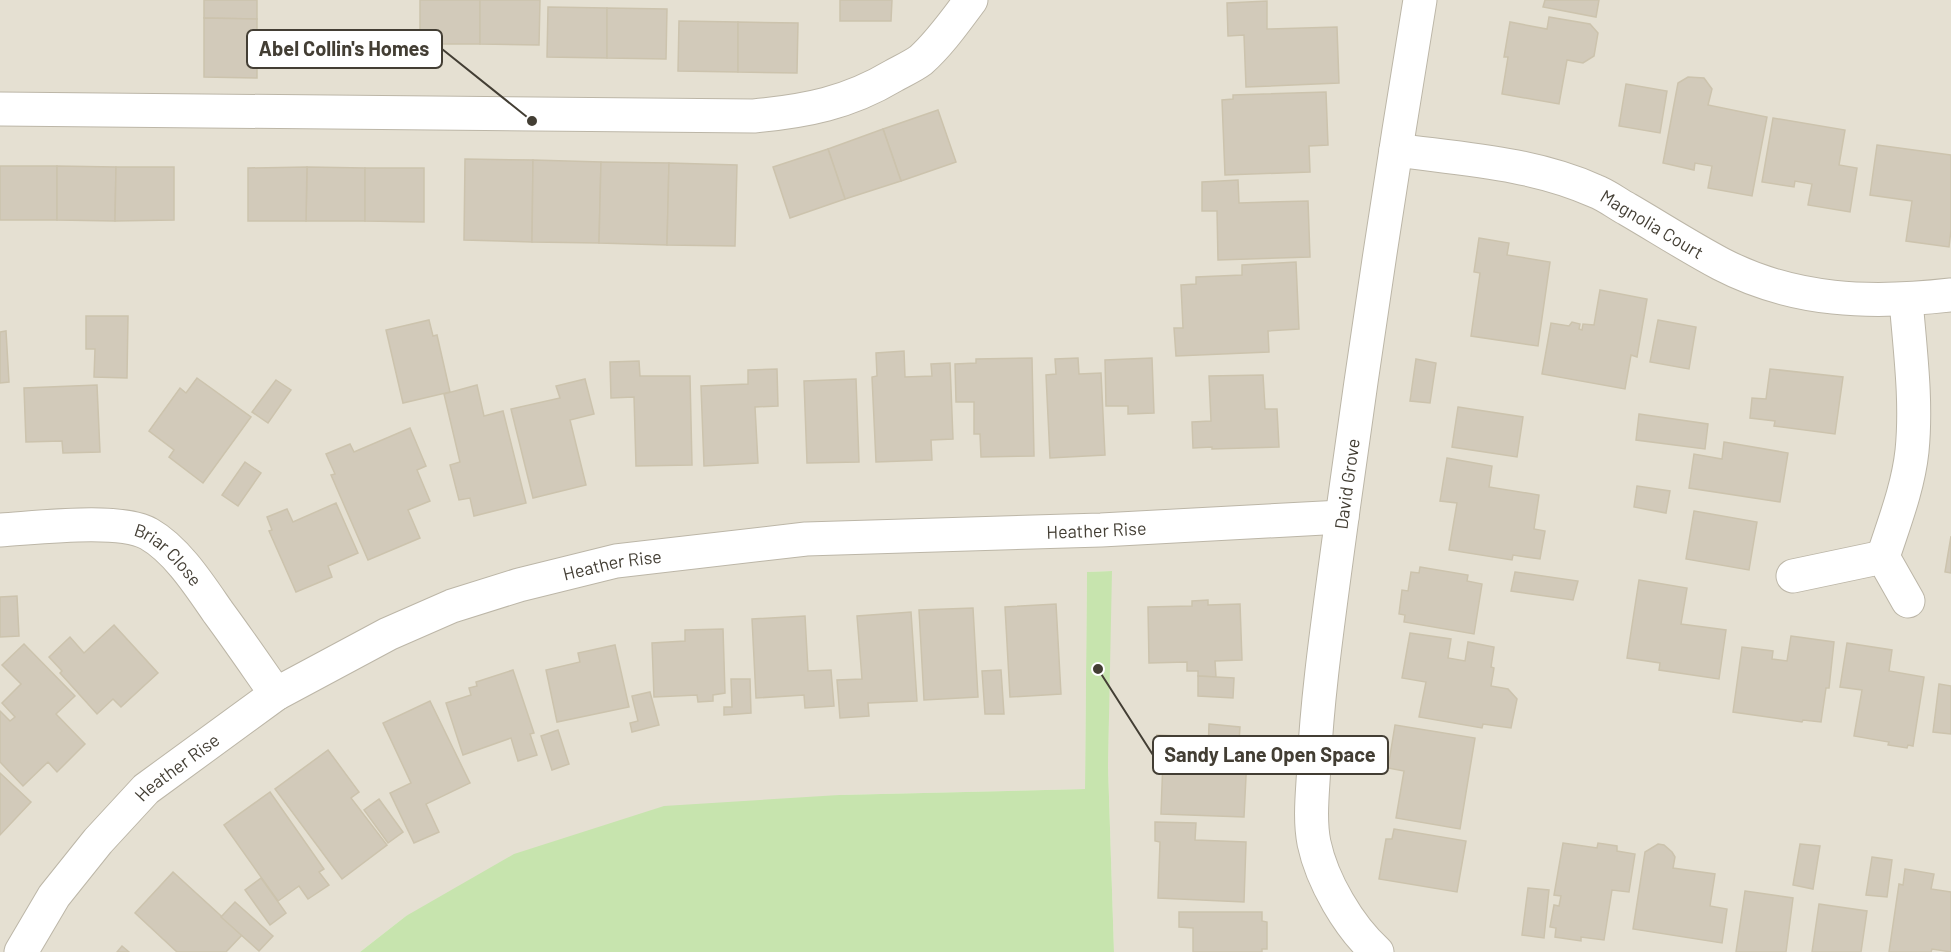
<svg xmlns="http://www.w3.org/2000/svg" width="1951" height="952" font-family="Barlow,sans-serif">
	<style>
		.residential { fill: #e5e0d2 }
		.green { fill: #c7e4ae }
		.building { fill: #d2caba; stroke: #ccc3ad; stroke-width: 1.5 }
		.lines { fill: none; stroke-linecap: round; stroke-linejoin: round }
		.minor-casing { stroke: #bcb6a7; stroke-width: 35 }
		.minor { stroke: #fff; stroke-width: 33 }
		.labels { text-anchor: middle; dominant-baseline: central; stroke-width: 4.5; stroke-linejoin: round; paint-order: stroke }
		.street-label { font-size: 18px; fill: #433e34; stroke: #fff }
		.leader { fill: none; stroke: #433e34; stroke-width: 2 }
		.callout-dot { fill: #433e34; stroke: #fff; stroke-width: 2 }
		.callout { fill: #fff; stroke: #433e34; stroke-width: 2 }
		.callout-label { font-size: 20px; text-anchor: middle; font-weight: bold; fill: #433e34 }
	</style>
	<rect width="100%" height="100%" fill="#f1eee4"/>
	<!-- residential -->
	<polygon class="residential" points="0,0 1951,0 1951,952 1114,952 1108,766 1111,571 1087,572 1085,789 839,795 406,916 360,952 0,952"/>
	<!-- green -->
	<polygon class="green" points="1112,571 1108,766 1114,952 360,952 406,916 514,854 664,806 839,795 1085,789 1087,572"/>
	<!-- building -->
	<g class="building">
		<polygon points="204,0 257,0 257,19 204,18"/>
		<rect x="420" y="0" width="60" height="44"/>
		<polygon points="480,0 540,0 539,45 480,44"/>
		<polygon points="840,0 892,0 891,21 840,21"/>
		<polygon points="1545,0 1599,0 1596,17 1543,7"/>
		<polygon points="1267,1 1267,29 1337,27 1339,83 1246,87 1244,35 1228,36 1227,3"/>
		<polygon points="548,7 607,8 607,58 547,57"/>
		<polygon points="607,8 667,9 666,59 607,58"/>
		<polygon points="1549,17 1590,24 1598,33 1594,56 1583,63 1567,60 1559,104 1502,94 1508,57 1504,57 1510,22 1547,29"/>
		<polygon points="204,18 257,19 257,78 204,77"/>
		<polygon points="679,21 738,22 738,72 678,71"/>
		<polygon points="738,22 798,23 797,73 738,72"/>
		<polygon points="1688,77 1704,78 1712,89 1708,105 1767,117 1752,196 1708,188 1712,166 1695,163 1694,170 1663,163 1678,83"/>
		<polygon points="1626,84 1667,91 1660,133 1619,126"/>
		<polygon points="1326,92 1328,145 1309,146 1310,172 1225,175 1222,100 1233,99 1233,95"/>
		<polygon points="938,110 956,162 901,181 883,129"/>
		<polygon points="1773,118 1845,130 1839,165 1857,168 1850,212 1808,205 1812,184 1795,181 1794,187 1762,182"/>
		<polygon points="883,129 901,181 845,199 828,149"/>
		<polygon points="1877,145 1951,155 1951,230 1949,247 1906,241 1912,201 1870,195"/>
		<polygon points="828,149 845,199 790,218 773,167"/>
		<polygon points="465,159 533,160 532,242 464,240"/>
		<polygon points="533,160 601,162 599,243 532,242"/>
		<polygon points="601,162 669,163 667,245 599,243"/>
		<polygon points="669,163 737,165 735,246 667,245"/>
		<rect x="0" y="166" width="57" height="54"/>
		<polygon points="57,166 116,167 115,221 57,220"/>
		<polygon points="116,167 174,167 174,220 115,221"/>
		<polygon points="307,167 365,168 365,221 306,221"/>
		<polygon points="307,167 306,221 248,221 248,168"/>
		<polygon points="365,168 424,168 424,222 365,221"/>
		<polygon points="1238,180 1239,203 1308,201 1310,257 1218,260 1217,211 1202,211 1202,182"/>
		<polygon points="1479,238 1509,243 1507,255 1550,262 1538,346 1471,336 1480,273 1474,272"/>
		<polygon points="1296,262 1299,329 1268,331 1269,352 1176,356 1174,328 1183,328 1181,285 1196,284 1196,277 1242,275 1242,265"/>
		<polygon points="1600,290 1647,299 1637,357 1631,355 1625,389 1542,374 1551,323 1569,326 1572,322 1580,324 1579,329 1582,330 1583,324 1594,325"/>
		<polygon points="86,316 128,316 127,378 94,377 95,349 86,349"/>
		<polygon points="429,320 433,336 437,335 450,392 403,403 386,330"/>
		<polygon points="1658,320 1696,327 1689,369 1650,362"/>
		<polygon points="6,331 9,382 0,383 0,332"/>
		<polygon points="904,351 905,377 932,376 931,364 950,363 953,439 931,440 932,460 876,462 872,377 877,376 876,353"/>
		<polygon points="1032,358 1034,456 981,457 980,434 974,434 974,402 956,402 955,364 976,363 976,359"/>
		<polygon points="1078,358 1079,374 1101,373 1105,455 1050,458 1046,375 1056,374 1055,359"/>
		<polygon points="1152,358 1154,413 1128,414 1128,406 1106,406 1105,360"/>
		<polygon points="1416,359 1436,363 1430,403 1410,401"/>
		<polygon points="639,361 640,376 690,376 692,465 636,466 634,397 611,398 610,362"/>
		<polygon points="777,369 778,406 755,407 758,463 704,466 701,386 748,384 748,370"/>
		<polygon points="1770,369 1843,377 1835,434 1774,426 1775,421 1750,418 1752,398 1766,399"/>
		<polygon points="1263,375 1265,409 1277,409 1279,447 1212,449 1212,447 1193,448 1192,422 1211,421 1209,376"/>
		<polygon points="197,378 251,417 203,483 169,457 174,450 149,431 180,388 186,393"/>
		<polygon points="585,379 594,414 570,420 586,485 533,498 511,409 560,398 556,386"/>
		<polygon points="856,379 859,462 807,463 804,381"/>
		<polygon points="276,380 291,390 268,423 252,412"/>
		<polygon points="97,385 100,452 63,453 62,441 26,442 24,388"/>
		<polygon points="477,385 484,416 503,411 526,503 474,516 470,498 459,500 450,465 460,462 444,394"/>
		<polygon points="1458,407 1523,417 1517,457 1452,447"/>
		<polygon points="1639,414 1708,424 1705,449 1636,440"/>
		<polygon points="410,428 426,466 417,470 430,501 408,510 420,538 368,560 331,475 335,474 326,454 350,444 354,452"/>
		<polygon points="1724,442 1788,453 1780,502 1689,488 1694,454 1722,459"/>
		<polygon points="1447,458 1492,466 1489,487 1539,495 1534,529 1545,531 1540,559 1513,555 1512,560 1449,550 1457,503 1440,501"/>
		<polygon points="245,462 261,473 238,506 222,495"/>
		<polygon points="1637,486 1670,491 1666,513 1634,507"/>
		<polygon points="336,503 358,553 328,566 332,577 296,592 269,531 272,530 267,517 287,509 293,522"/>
		<polygon points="1694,511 1757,522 1749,570 1686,559"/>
		<polygon points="1951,536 1951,573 1945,572"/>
		<polygon points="1420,567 1468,575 1467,581 1482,584 1474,634 1404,622 1405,615 1399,614 1402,590 1408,591 1411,572 1419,573"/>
		<polygon points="1515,572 1578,581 1573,600 1511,591"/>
		<polygon points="1639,580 1687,588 1681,624 1726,630 1719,679 1659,670 1660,663 1627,658"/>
		<polygon points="17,596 19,636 0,637 0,597"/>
		<polygon points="1208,600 1208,605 1240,604 1242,660 1215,661 1216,677 1198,676 1198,671 1187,671 1187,662 1149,663 1148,607 1192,606 1192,601"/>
		<polygon points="1056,604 1061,694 1010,697 1005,607"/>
		<polygon points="973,608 978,697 924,700 919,610"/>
		<polygon points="911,612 917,701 868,703 869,716 840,718 837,680 862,679 857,616"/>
		<polygon points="805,616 808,671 831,670 834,706 805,708 804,695 756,698 752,619"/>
		<polygon points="114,625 158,673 121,707 113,699 97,714 60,673 62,671 49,657 70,637 84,653"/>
		<polygon points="723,629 725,693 713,695 713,701 698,702 697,695 654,697 652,643 685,641 685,630"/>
		<polygon points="1410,633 1451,639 1448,658 1465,661 1468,642 1494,647 1491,667 1494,668 1491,686 1508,689 1517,699 1511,728 1483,724 1482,728 1419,717 1426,682 1402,678"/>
		<polygon points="1791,636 1834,642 1829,688 1826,688 1821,722 1803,720 1802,722 1733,712 1742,647 1773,651 1772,659 1787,661"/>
		<polygon points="1847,643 1892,650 1889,671 1924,677 1913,746 1908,745 1907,748 1888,745 1889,742 1854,736 1862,690 1840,687"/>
		<polygon points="24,644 75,696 56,714 85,744 57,772 48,762 23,786 0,762 0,711 10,721 15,717 2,703 21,684 2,665"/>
		<polygon points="615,645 629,707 557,722 546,670 580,662 578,653"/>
		<polygon points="513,670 534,733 530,734 537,755 518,761 511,738 463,755 446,703 471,695 469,688 477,686 476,682"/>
		<polygon points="1001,670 1004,714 985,714 982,671"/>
		<polygon points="1198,676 1234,678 1233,698 1198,696"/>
		<polygon points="731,679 750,679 751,713 724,715 724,707 732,707"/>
		<polygon points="1939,684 1951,686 1951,734 1933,732"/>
		<polygon points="650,692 659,725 632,732 630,723 638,721 632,696"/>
		<polygon points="430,701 470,783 426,804 439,832 414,843 390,793 411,783 383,723"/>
		<polygon points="1209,724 1240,727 1238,755 1247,756 1244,817 1161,814 1163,759 1156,758 1157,735 1199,737 1198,754 1208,754"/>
		<polygon points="1395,725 1475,738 1460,829 1396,818 1404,771 1388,768"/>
		<polygon points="558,730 569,764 552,770 541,736"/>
		<polygon points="328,750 359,792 351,798 387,845 342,879 275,789"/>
		<polygon points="0,773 31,802 0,835"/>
		<polygon points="270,792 324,869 319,872 329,885 308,899 299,886 278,901 224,825"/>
		<polygon points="379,799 403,832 388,843 364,810"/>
		<polygon points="1155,822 1196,823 1195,840 1246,842 1244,902 1158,898 1160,842 1155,841"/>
		<polygon points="1394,829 1466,841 1457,892 1379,879 1386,839 1392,839"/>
		<polygon points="1563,843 1597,848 1598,843 1617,846 1617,851 1635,854 1629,892 1612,890 1604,940 1581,937 1581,941 1555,937 1556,928 1550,927 1554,905 1559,906 1561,896 1554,895"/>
		<polygon points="1658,844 1664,845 1672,852 1675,857 1673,868 1715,874 1710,906 1727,909 1722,943 1633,929 1645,852"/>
		<polygon points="1800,844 1820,846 1813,889 1793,885"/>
		<polygon points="1872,857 1892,860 1887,897 1866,895"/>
		<polygon points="1905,869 1934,874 1931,889 1951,892 1951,952 1932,949 1931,952 1889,952 1899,884 1903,885"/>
		<polygon points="173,872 242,935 226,952 177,952 135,913"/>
		<polygon points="261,878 286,913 270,925 245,890"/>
		<polygon points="1528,888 1549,890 1544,938 1522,935"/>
		<polygon points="1745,891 1793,898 1786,952 1736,952"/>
		<polygon points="235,902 273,936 259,951 221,917"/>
		<polygon points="1819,904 1867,911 1861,952 1812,952"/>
		<polygon points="1179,912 1262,912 1262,921 1267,922 1267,949 1262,949 1262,952 1193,952 1193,928 1179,927"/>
		<polygon points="122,946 129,952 117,952"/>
	</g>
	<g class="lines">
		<!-- minor casing -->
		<g class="minor-casing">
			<g id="minor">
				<path d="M0 109 754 116C806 111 848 103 893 76 902 71 913 66 921 60 940 43 956 20 971 0"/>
				<path id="s1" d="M1396 150C1462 159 1533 163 1595 191 1606 195 1616 203 1627 209 1658 227 1689 247 1721 264 1794 302 1871 304 1951 295"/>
				<path id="s2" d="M0 530C35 528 120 517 149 534 177 550 200 586 218 612 238 639 257 667 276 694"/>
				<path d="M1883 557C1894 523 1908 488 1912 451 1917 401 1910 350 1906 300"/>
				<polyline points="1793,576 1883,557 1908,601"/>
				<path id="s3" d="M21 952 54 896 98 841 146 789 276 694 388 634 452 606 519 585 616 561 806 539 1101 530 1342 517"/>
				<path id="s4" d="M1377 952C1349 927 1322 881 1314 843 1309 817 1313 790 1314 764 1317 704 1325 644 1333 584 1359 389 1388 194 1420 0"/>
			</g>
		</g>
		<!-- minor -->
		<use href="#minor" class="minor"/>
	</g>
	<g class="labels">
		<!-- street labels -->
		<g class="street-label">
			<text stroke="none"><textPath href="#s1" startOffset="270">Magnolia Court</textPath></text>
			<text stroke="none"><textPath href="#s4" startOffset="489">David Grove</textPath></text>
			<text stroke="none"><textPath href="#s3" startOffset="1216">Heather Rise</textPath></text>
			<text stroke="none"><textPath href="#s2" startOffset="178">Briar Close</textPath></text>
			<text stroke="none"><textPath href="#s3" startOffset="730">Heather Rise</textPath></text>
			<text stroke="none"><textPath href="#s3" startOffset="244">Heather Rise</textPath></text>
		</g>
	</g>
	<!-- callouts -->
	<path class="leader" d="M532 121L442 49M1098 669L1153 755"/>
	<g class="callout-dot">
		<circle cx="532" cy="121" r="6"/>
		<circle cx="1098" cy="669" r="6"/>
	</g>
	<g class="callout">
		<rect x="247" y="30" width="195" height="38" rx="6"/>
		<rect x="1153" y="736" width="235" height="38" rx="6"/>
	</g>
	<g class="callout-label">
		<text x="344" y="56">Abel Collin's Homes</text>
		<text x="1270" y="762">Sandy Lane Open Space</text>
	</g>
</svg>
